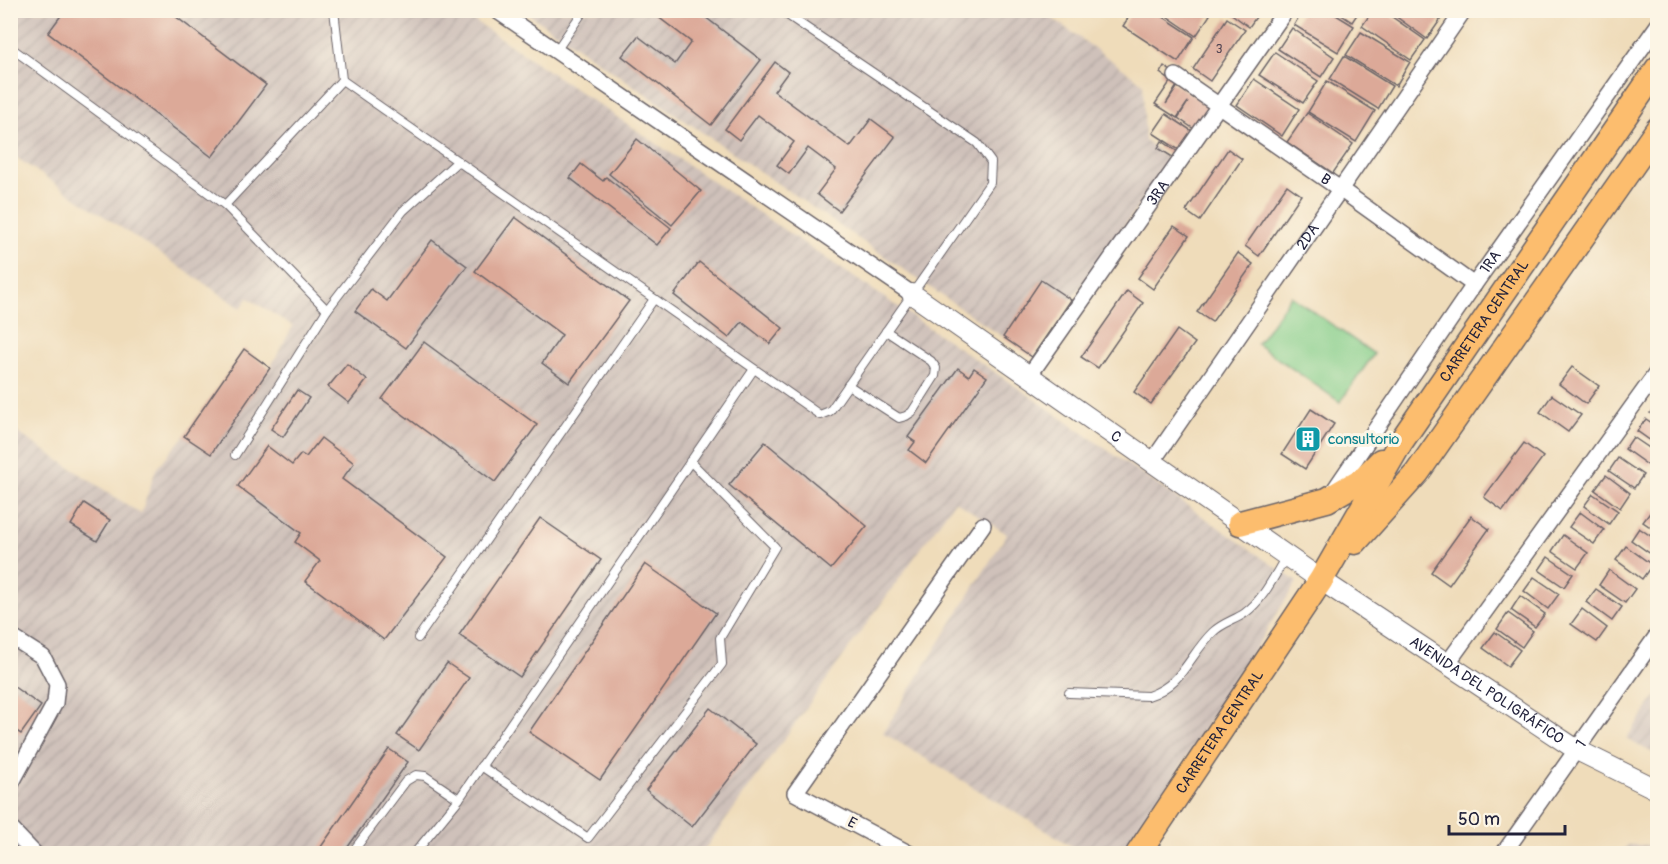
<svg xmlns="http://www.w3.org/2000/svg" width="1668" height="864" font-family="Pangolin,sans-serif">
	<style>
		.industrial { fill: url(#industrial-furrows) }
		.grass { fill: #85ce8a; stroke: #547862; stroke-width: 1.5 }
		.building { fill: #dca998 }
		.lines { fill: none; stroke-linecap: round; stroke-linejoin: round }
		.service-casing { stroke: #6a6367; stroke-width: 10 }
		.minor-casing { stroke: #6a6367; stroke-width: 18 }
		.tertiary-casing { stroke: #6a6367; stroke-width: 22 }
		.primary-casing { stroke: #6a6367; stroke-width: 27 }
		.service { stroke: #fff; stroke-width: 8 }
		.minor { stroke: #fff; stroke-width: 15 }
		.tertiary { stroke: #fff; stroke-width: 20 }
		.primary { stroke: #fcbd6e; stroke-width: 24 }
		.labels { text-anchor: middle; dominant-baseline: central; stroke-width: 6; stroke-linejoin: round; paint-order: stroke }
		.number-label { font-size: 12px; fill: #504452 }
		.street-label { font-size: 15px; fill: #22223b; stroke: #fcf5e5 }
		.culture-label { font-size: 15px; fill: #0d838f; stroke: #fcf5e5; text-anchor: start }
	</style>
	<defs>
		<pattern id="industrial-furrows" width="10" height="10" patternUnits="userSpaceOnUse" patternTransform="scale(1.5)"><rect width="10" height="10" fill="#cfc1ba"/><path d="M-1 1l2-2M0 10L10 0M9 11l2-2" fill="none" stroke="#b1a6a1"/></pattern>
	</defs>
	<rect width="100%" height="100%" fill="#fcf5e5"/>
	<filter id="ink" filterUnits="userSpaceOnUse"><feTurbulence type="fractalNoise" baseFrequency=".0167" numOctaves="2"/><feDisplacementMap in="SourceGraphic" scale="12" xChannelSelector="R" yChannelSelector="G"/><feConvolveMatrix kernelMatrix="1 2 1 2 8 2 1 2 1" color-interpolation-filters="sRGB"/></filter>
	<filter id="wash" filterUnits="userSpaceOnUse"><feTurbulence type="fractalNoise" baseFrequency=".008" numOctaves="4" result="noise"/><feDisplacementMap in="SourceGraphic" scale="24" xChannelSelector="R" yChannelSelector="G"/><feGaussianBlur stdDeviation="1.35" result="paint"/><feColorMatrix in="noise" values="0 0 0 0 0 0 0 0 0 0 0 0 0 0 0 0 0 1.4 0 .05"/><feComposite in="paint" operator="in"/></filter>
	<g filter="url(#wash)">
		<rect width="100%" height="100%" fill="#efdcba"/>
		<!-- industrial -->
		<g class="industrial">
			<polygon points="10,11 460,11 1030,396 1297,582 1126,853 1083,853 883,733 1007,534 955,501 702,853 11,853 11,432 15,431 141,514 156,469 184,436 244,349 270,368 293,326 248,298 241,308 11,154"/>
			<polygon points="524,11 1042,11 1143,83 1145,140 1171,161 1071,300 1041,280 1003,337"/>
			<polygon points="1657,695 1657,755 1626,739"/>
			<polygon points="1628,845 1657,845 1657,853 1620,853"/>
		</g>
		<!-- grass -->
		<polygon class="grass" points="1291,296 1374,354 1340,402 1257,344"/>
		<g id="blocks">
			<!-- building -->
			<g class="building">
				<polygon points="65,10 90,10 96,15 99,10 167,10 266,85 212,157 48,33"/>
				<polygon points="655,10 696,10 761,60 711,125 622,56 638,36 675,64 691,42 653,13"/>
				<polygon points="1133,10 1153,10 1194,37 1178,62 1123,26"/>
				<polygon points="1158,10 1204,10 1210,15 1196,36"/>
				<polygon points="1231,10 1261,10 1249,27 1229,12"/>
				<polygon points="1303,10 1328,10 1354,26 1338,52 1294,25"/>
				<polygon points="1334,10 1360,10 1352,22"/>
				<polygon points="1373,10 1382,10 1425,40 1411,60 1362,26"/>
				<polygon points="1387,10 1442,10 1445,13 1427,39"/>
				<polygon points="1227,18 1245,30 1210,81 1193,69"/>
				<polygon points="1292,28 1334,57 1321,77 1278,49"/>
				<polygon points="1361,32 1410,62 1396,86 1346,55"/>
				<polygon points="1275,52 1318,81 1303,103 1259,75"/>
				<polygon points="1344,56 1392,86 1378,109 1330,79"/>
				<polygon points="775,62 788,72 774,91 850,147 871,119 895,137 839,211 817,194 836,169 808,148 789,174 777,165 794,142 758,115 739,140 725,129"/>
				<polygon points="1164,66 1176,75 1171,81 1160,73"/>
				<polygon points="1254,79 1299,109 1282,136 1237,105"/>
				<polygon points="1327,81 1375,111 1356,142 1308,112"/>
				<polygon points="1170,82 1177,86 1166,104 1178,86 1210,106 1194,129 1178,118 1188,102 1177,118 1155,104"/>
				<polygon points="1307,113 1353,144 1333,173 1287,142"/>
				<polygon points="1166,114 1192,131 1179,150 1153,133"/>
				<polygon points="637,139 701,191 672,225 609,174"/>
				<polygon points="1162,141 1178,152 1174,158 1158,148"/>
				<polygon points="1228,149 1242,159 1200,221 1186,211"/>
				<polygon points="581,164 603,181 606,177 671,228 657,245 570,178"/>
				<polygon points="1287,185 1301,195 1259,256 1245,246"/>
				<polygon points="515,217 629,301 569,383 542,363 562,335 475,271"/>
				<polygon points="1174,226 1189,236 1153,289 1138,278"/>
				<polygon points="432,240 467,266 406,348 355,311 371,289 387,301"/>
				<polygon points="1238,253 1253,264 1212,322 1197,312"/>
				<polygon points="699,262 783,328 770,344 742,322 729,338 674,295"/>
				<polygon points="1041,280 1071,300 1032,357 1003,337"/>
				<polygon points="1127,291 1143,303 1098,368 1081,357"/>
				<polygon points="1177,330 1195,343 1151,404 1134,392"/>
				<polygon points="424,342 537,425 495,482 382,399"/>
				<polygon points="244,349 270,368 211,454 184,436"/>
				<polygon points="347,364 367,380 349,403 328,387"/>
				<polygon points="1572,367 1599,386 1586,404 1559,384"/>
				<polygon points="958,368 969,376 974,368 987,377 926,463 909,450 915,442 908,437"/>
				<polygon points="297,390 309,398 283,437 271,429"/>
				<polygon points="1552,395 1581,415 1568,432 1540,412"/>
				<polygon points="1658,402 1658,419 1650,413"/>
				<polygon points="1311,409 1334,424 1305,469 1282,454"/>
				<polygon points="1646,419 1658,427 1658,446 1637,431"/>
				<polygon points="1633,437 1658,454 1649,466 1625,449"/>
				<polygon points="321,438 354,463 342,479 447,557 384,640 305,581 320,561 295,542 301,533 238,486 267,446 292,465 301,454 306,457"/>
				<polygon points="765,442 867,526 831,569 729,485"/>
				<polygon points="1524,443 1543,457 1503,511 1484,497"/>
				<polygon points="1618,458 1643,475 1634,488 1609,471"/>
				<polygon points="1606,475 1630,493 1620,508 1595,490"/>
				<polygon points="1593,494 1618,511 1609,524 1584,506"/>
				<polygon points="84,503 110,520 97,541 71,525"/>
				<polygon points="1652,510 1658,513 1658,532 1643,522"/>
				<polygon points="1580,512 1604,530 1594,544 1569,527"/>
				<polygon points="1471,516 1489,529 1449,585 1431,572"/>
				<polygon points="540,518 601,560 520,677 459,635"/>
				<polygon points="1639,528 1658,541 1658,559 1631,540"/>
				<polygon points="1563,535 1588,553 1577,568 1552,551"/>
				<polygon points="1626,546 1652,565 1642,579 1616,560"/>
				<polygon points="1548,557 1573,574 1564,587 1539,570"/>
				<polygon points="645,564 716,613 600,780 529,732"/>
				<polygon points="1609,570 1635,589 1625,603 1599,585"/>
				<polygon points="1534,577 1559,594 1548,609 1524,591"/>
				<polygon points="1596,589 1622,607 1612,621 1586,602"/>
				<polygon points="1520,596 1545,614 1535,627 1511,610"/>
				<polygon points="1582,609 1607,628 1597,642 1571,624"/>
				<polygon points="1508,613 1533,631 1522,647 1497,629"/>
				<polygon points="1495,632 1520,650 1508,666 1483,648"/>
				<polygon points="447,663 469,678 419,750 397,735"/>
				<polygon points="10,684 41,706 21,734 10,727"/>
				<polygon points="710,708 756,744 692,827 646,790"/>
				<polygon points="389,749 408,762 343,854 316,854"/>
			</g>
		</g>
	</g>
	<g filter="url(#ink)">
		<use href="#blocks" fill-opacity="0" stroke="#6a6367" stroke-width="1.5"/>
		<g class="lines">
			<!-- service casing -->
			<g class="service-casing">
				<g id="service">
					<polyline points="10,47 225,205 342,80 334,10"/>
					<polyline points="556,51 584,10"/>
					<polyline points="342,80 820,415 830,411 990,183 991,162 977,143 780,10"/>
					<polyline points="225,205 327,310"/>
					<polyline points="848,385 899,418 906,416 912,412 935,376 936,368 931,361 886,331"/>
					<polyline points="235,455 327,310 403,211 458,161"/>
					<polyline points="418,638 654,299"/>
					<path d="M1069 693 1148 696C1183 685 1189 655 1213 632 1222 623 1235 620 1245 613 1264 599 1274 576 1286 557"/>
					<polyline points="481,766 588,838 722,664 720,638 775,547 690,461"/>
					<polyline points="459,799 754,369"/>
					<polyline points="351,854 406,781 416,775 425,776 459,799 414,854"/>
				</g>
			</g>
			<!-- minor casing -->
			<g class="minor-casing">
				<g id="minor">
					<polyline points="496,10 912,294"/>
					<path id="s1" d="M1176 76 1340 189 1474 285"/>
					<path id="s2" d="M1029 376 1286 10"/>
					<path id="s3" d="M1152 462 1464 10"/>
					<path id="s4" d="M1332 493 1474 285 1658 25"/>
					<polyline points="10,636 43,657 57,684 55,703 10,786"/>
					<polyline points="1447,664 1658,371"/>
					<polyline points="10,828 35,854"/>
					<polyline points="910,854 795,793 983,525"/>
					<path id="s5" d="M1503 854 1658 634"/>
				</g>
			</g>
			<!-- tertiary casing -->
			<g class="tertiary-casing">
				<g id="tertiary">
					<path id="s6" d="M912 294 1321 580 1577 750 1658 790"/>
				</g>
			</g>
			<!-- primary casing -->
			<g class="primary-casing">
				<g id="primary">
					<polyline points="1240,523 1327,500 1363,479 1381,461"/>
					<polyline points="1355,542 1417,473 1658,129"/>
					<path id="s7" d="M1138 854 1321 580 1400 443 1658 68"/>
				</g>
			</g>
			<!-- service -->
			<use href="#service" class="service"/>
			<!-- minor -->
			<use href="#minor" class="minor"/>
			<!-- tertiary -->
			<use href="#tertiary" class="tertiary"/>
			<!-- primary -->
			<use href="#primary" class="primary"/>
		</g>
	</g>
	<!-- icons -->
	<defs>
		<g id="building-square" transform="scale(1.35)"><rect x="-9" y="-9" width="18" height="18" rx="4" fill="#0f9aa8" stroke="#fcf5e5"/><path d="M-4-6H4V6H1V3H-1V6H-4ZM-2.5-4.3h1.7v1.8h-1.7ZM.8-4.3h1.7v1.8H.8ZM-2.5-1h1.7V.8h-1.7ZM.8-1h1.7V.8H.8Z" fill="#fff"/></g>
	</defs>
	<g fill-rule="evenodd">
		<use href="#building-square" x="1308" y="439"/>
	</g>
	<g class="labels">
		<!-- number labels -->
		<g class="number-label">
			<text x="1219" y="49">3</text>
		</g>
		<!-- street labels -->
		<g class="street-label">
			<text stroke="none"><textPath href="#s1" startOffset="182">B</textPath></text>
			<text stroke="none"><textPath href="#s2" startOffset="224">3RA</textPath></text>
			<text stroke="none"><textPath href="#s3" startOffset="274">2DA</textPath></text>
			<text stroke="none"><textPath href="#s4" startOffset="280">1RA</textPath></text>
			<text stroke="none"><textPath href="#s7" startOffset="636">CARRETERA CENTRAL</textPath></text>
			<text stroke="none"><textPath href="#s6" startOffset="249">C</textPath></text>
			<text stroke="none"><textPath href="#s6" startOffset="698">AVENIDA DEL POLIGRÁFICO</textPath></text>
			<text stroke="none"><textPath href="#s7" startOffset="147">CARRETERA CENTRAL</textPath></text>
			<text stroke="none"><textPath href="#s5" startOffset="135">1</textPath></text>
			<text transform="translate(852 823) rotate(28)">E</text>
		</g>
		<!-- culture labels -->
		<g class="culture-label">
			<text x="1328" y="439">consultorio</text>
		</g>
	</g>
	<!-- margin -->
	<rect width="1668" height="864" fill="none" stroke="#fcf5e5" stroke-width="36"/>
	<!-- scale -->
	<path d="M1449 825v9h116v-9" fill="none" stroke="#22223b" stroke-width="3"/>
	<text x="1458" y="825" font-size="18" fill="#22223b" stroke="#fcf5e5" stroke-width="4.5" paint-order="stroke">50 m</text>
</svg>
